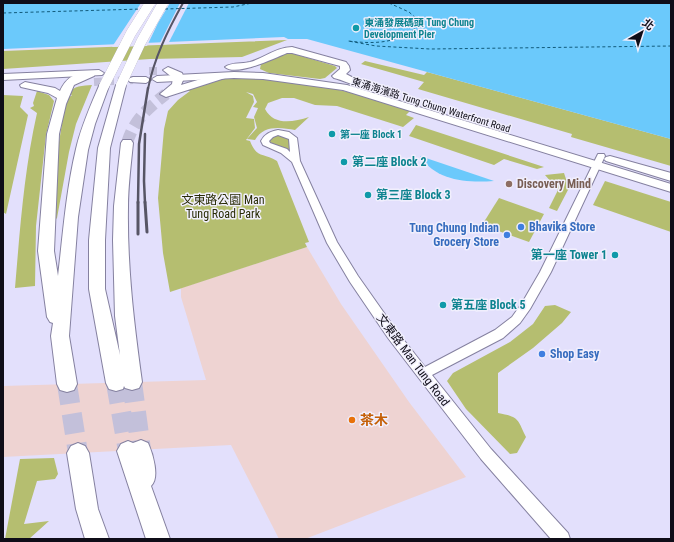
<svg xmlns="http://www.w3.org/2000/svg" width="674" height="542" font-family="'Roboto Condensed','Noto Sans TC',sans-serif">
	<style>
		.commercial { fill: #eed3d2 }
		.green { fill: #b5be70 }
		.water { fill: #6bc9fb }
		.pier { fill: #e3e0fc }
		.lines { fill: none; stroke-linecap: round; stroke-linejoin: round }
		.ferry { stroke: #115b7c; stroke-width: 1; stroke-dasharray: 3 2.5; stroke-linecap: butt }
		.major-tunnel { stroke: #c3c0da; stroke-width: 8; stroke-dasharray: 8 4; stroke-linecap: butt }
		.highway-tunnel-far1 { stroke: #c3c0da; stroke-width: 12; stroke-dasharray: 12 6; stroke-linecap: butt }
		.highway-tunnel { stroke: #c3c0da; stroke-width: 20; stroke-dasharray: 20 10; stroke-linecap: butt }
		.minor-casing { stroke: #8581a0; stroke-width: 2 }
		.major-casing { stroke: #8581a0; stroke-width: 2 }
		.highway-casing { stroke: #8581a0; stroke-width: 2 }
		.minor { fill: #fff; fill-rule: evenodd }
		.major { fill: #fff; fill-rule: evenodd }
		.highway { fill: #fff; fill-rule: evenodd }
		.rail-far2 { stroke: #575565; stroke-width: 2 }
		.rail-far1 { stroke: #575565; stroke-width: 2.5 }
		.rail { stroke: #575565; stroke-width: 3 }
		.highway-bridge-casing { stroke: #8581a0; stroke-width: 10; stroke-linecap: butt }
		.highway-bridge { stroke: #fff; stroke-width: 10 }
		.culture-dot { fill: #0f9aa8; stroke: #f1effd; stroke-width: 1.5 }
		.education-dot { fill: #8d6e63; stroke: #f1effd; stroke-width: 1.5 }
		.shop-dot { fill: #3f7fe0; stroke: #f1effd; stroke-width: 1.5 }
		.food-dot { fill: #e8710a; stroke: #f1effd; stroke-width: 1.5 }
		.labels { text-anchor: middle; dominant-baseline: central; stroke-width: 3; stroke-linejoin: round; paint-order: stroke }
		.far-culture-label { font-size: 10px; font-weight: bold; fill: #0d838f; stroke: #f1effd; text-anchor: start }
		.far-street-label { font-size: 10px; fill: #0f0d18; stroke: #f1effd }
		.culture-label { font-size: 12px; font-weight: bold; fill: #0d838f; stroke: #f1effd; text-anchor: start }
		.education-label { font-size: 12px; font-weight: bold; fill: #785e54; stroke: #f1effd; text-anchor: start }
		.park-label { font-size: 12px; fill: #292c05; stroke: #f1effd }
		.shop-label { font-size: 12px; font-weight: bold; fill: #366cbe; stroke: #f1effd; text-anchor: start }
		.street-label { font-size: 12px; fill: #0f0d18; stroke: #f1effd }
		.near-food-label { font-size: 14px; font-weight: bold; fill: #c56008; stroke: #f1effd; text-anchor: start }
	</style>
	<rect width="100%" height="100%" fill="#e3e0fc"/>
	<!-- commercial -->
	<polygon class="commercial" points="307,247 341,304 409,402 466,477 305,539 279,539 231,445 3,457 3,386 206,380 181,297 181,288"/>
	<!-- green -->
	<g class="green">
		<polygon points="287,40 242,57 150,59 3,69 3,51"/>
		<polygon points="284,53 291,53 335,66 337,68 325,78 320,79 269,73 260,69 261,64"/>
		<polygon points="365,61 424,75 427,72 671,139 671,166 571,137 572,134 418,89 424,82 361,64"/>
		<path d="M226 78C264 79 302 81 339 90 363 95 387 104 410 111L406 115 414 118 403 127 337 106 315 105 294 98H282L268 103 265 109C274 126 293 122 309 117L295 130C280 127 263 125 255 140L247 139 257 128 254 117 258 108 253 107 257 102 253 94 246 92 253 96 254 102 246 118 254 119 255 128 246 140 250 141C257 159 263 152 277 161L309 242 305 243 307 247 170 292 163 253 158 198 164 129 168 111 178 100 190 91H182L208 81Z"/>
		<path d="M92 85 76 124 69 152 57 218 55 220 57 155 66 98 71 96 72 95 69 94C73 85 83 86 92 85Z"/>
		<path d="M37 91 49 95 54 101 46 135 36 226 35 286 15 288C20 229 24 171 37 113L30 108 34 106 33 103Z"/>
		<polygon points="3,95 23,96 20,107 28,115 6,214 3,212"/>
		<polygon points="416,125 544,167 537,169 504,159 494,165 409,136"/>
		<polygon points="278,134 289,138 291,152 272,146 268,140"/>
		<polygon points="564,173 569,188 557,211 549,208 558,190 545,175"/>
		<polygon points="605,181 671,202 671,232 593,205"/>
		<polygon points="499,198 544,214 529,242 482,225"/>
		<path d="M555 305 571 312 562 323 533 348 498 373V413C519 417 517 418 526 437L517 453 510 454 466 409 447 381 453 373 510 342 533 324 545 306Z"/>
		<polygon points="54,458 58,474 55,479 37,481 24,524 49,521 29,539 5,539 20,459"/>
	</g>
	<!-- water -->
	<g class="water">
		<polygon points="3,3 671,3 671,139 307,39 288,39 284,37 3,49"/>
		<path d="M420 156 494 181C467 183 436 181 420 156Z"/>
	</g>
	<!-- pier -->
	<g class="pier">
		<polygon points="141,3 170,3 158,23 147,46 112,47"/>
		<polygon points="180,3 189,3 168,44 159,45"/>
	</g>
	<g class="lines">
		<!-- ferry -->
		<g class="ferry">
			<path d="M389 3 409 12 418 20 417 27C396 44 374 44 348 41L376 46 430 49 671 46"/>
			<polyline points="165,9 233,7 252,3"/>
			<polyline points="3,13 142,9"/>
		</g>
		<!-- major-tunnel -->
		<g class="major-tunnel">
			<polyline points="149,71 160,71"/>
			<polyline points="94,82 133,80"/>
		</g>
		<!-- highway-tunnel-far1 -->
		<path class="highway-tunnel-far1" d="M127 143C134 120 148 108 166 94"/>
		<!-- highway-tunnel -->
		<g class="highway-tunnel">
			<polyline points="132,382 141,450"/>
			<polyline points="116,383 128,451"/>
			<polyline points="67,384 78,453"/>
		</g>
		<!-- minor casing -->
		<g class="minor-casing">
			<path id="minor" d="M278 130 289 132 297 138 300 161 337 242 358 276 396 330 425 367 495 330 512 317 522 303 540 272 597 156 598 154H604L605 156 551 272 530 309 520 323 503 338 432 375 491 449 568 533 570 539H551L481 459 388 338 350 282 327 243 292 162 281 153 263 145 261 141C265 134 269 132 278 130ZM278 135 289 139 290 152 287 149 270 143 269 141 273 137Z"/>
		</g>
		<!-- major casing -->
		<g class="major-casing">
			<g id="major">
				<path d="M292 47 346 62 349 66 350 70 346 74 365 84 360 87C351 84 342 80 334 78L332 76 340 69V66L292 53H287C275 58 236 77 225 67 231 62 242 64 250 62 264 58 277 47 292 47Z"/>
				<polygon points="99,70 104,73 102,75 3,80 3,74"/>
				<polygon points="234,72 263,73 347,85 671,184 671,192 343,90 263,79 234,78 157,82 152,79 157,76"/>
				<polygon points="133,77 146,77 151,80 146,83 130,82 128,80 130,78"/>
				<polygon points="610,156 671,173 671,181 606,161 604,159 606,157"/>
			</g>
		</g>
		<!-- highway casing -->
		<g class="highway-casing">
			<g id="highway">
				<polygon points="168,67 182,73 184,78 181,85 221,73 226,76 225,78 166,97 160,94 172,84 173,78 163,70"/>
				<path d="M90 71 94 72 95 74 94 76 74 85 66 104 59 134 54 251 58 276C63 234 66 191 76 149 81 127 90 107 99 86L100 84H108L109 86 95 124 88 150 78 217 69 336 77 384 74 390 67 392 60 390 57 384 51 336 53 323 50 322 47 317 38 251 47 134 57 98 48 93 21 87 20 85 25 82 55 88 60 91C67 76 75 74 90 71Z"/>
				<path d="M121 82 126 85 110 148 105 240V289L120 355 115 316 113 240 114 206 121 143 123 140H131L133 143C131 164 128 186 128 207 127 266 134 324 142 382L139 388 132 390 125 388 124 386 123 389 116 391 109 389 106 383 89 289V240L98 148 116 85Z"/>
				<path d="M141 440 148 443C153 454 160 478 151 486L170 539H146L117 451 121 444 128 441 133 443Z"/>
				<polygon points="78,443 85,446 89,453 98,509 109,539 85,539 76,509 67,453 71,446"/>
			</g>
		</g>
		<!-- minor -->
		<use href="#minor" class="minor"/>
		<!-- major -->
		<use href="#major" class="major"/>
		<!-- highway -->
		<use href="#highway" class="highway"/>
		<!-- rail-far2 -->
		<path class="rail-far2" d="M148 89C154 58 168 30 183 3"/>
		<!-- rail-far1 -->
		<g class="rail-far1">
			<polyline points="145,134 144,181 145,203"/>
			<polyline points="138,203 139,144 148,88"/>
		</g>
		<!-- rail -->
		<g class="rail">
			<polyline points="138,202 138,234"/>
			<polyline points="145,202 147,232"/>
		</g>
		<!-- highway-bridge casing -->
		<g class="highway-bridge-casing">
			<g id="highway-bridge">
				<polyline points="121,85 141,42 163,3"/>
				<polyline points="104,86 131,33 150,3"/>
			</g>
		</g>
		<!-- highway-bridge -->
		<use href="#highway-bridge" class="highway-bridge"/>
	</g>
	<!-- markers -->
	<g class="culture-dot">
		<circle cx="356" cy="28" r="4"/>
		<circle cx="332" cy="134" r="4"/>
		<circle cx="344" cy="162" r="4"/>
		<circle cx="368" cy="195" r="4"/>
		<circle cx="615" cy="255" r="4"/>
		<circle cx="443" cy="305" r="4"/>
	</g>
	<circle class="education-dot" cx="509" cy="184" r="4"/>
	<g class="shop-dot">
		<circle cx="521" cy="227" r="4"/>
		<circle cx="507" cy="235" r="4"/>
		<circle cx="542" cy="354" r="4"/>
	</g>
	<circle class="food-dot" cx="352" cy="420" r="4"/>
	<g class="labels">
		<!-- far-culture labels -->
		<g class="far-culture-label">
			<text x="364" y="22">東涌發展碼頭 Tung Chung<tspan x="364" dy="12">Development Pier</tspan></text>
			<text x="340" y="134">第一座 Block 1</text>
		</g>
		<!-- far-street labels -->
		<g class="far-street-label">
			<text transform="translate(431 105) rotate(17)">東涌海濱路 Tung Chung Waterfront Road</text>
		</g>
		<!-- culture labels -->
		<g class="culture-label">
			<text x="352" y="162">第二座 Block 2</text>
			<text x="376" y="195">第三座 Block 3</text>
			<text x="607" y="255" text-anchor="end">第一座 Tower 1</text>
			<text x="451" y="305">第五座 Block 5</text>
		</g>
		<!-- education labels -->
		<g class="education-label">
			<text x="517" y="184">Discovery Mind</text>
		</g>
		<!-- park labels -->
		<g class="park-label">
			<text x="223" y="200">文東路公園 Man<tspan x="223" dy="14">Tung Road Park</tspan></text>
		</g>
		<!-- shop labels -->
		<g class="shop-label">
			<text x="529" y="227">Bhavika Store</text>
			<text x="499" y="228" text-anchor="end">Tung Chung Indian<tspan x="499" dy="14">Grocery Store</tspan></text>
			<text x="550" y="354">Shop Easy</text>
		</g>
		<!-- street labels -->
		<g class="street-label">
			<text transform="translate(413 360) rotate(53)">文東路 Man Tung Road</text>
		</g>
		<!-- near-food labels -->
		<g class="near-food-label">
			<text x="360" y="420">茶木</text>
		</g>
	</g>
	<!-- border -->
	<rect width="674" height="542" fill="none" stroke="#0f0d18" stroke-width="8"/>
	<!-- north arrow -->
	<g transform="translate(642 32) rotate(39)" stroke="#f1effd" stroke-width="3" paint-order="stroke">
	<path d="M0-3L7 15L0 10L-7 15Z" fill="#0f0d18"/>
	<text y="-6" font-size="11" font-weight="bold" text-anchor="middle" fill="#0f0d18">北</text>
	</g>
</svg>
